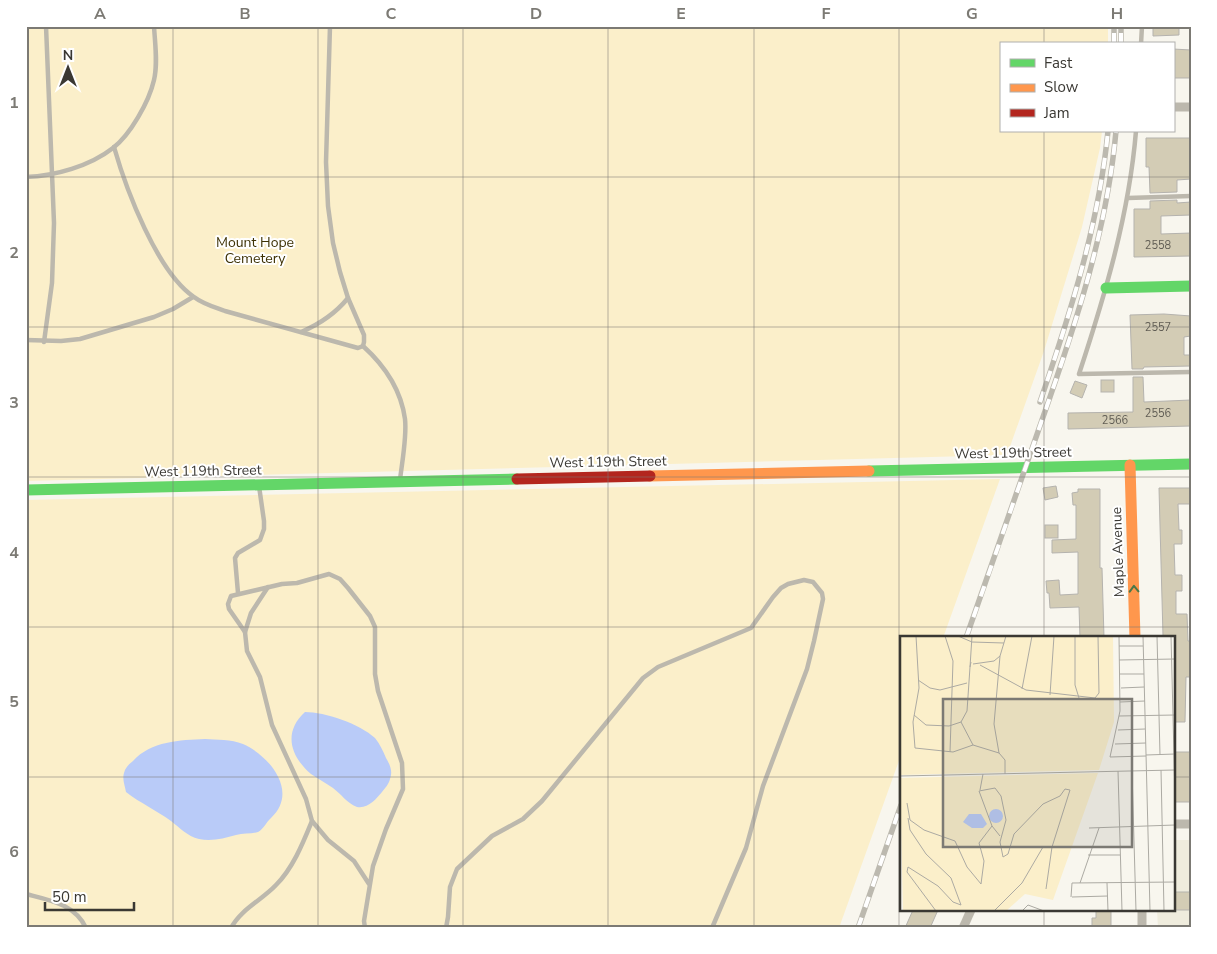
<svg xmlns="http://www.w3.org/2000/svg" width="1217" height="954" font-family="'Nunito Sans',sans-serif">
	<style>
		.built { fill: #efecdd }
		.green { fill: #fbefca }
		.water { fill: #b9cbf8 }
		.building { fill: #d3ccb5; stroke: #b5b3ae }
		.lines { fill: none; stroke-linecap: round; stroke-linejoin: round }
		.lane { stroke: #bcb8ad; stroke-width: 4.5 }
		.street { stroke: #bcb8ad; stroke-width: 9 }
		.fast { stroke: #63d668; stroke-width: 11 }
		.slow { stroke: #ff974d; stroke-width: 11 }
		.jam { stroke: #b3261e; stroke-width: 11 }
		.rail-casing { stroke: #bcb9af; stroke-width: 5.5 }
		.rail { stroke: #fff; stroke-width: 4; stroke-dasharray: 11; stroke-linecap: butt }
		.oneway { stroke: #4a7748 }
		.grid { fill: none; stroke: #7c7a74; stroke-width: 1; stroke-opacity: 0.55 }
		.labels { text-anchor: middle; dominant-baseline: central; stroke-width: 4; stroke-linejoin: round; paint-order: stroke }
		.number-label { font-size: 11px; fill: #605d54 }
		.park-label { font-size: 14px; fill: #3e3205; stroke: #fff }
		.street-label { font-size: 14px; fill: #3a3833; stroke: #fff }
		.inset-road { fill: none; stroke: #acaaa3; stroke-width: 1 }
		.view { fill: #7c7a74; fill-opacity: 0.15; stroke: #7c7a74; stroke-width: 2.5 }
		.inset-edge { fill: none; stroke: #3a3833; stroke-width: 2.5 }
		.neatline { fill: none; stroke: #7c7a74; stroke-width: 2 }
		.grid-label { font-size: 16px; text-anchor: middle; font-weight: bold; fill: #7c7a74 }
	</style>
	<rect width="100%" height="100%" fill="#f8f6ee"/>
	<!-- built -->
	<polygon class="built" points="1173,840 1191,840 1191,928 1158,928 1157,910 1173,910"/>
	<!-- green -->
	<g class="green">
		<polygon points="26,26 1108,26 1108,44 1001,44 1001,131 1102,131 1100,148 1082,227 1044,351 1007,455 26,481"/>
		<polygon points="1000,479 943,638 901,638 901,755 839,928 26,928 26,500"/>
	</g>
	<!-- water -->
	<g class="water">
		<path d="M305 712C325 712 360 724 375 738 380 744 383 751 386 758 390 765 393 771 390 779 389 784 385 788 382 792 376 799 368 809 357 807 348 804 341 794 333 788 326 783 318 779 311 774 290 756 283 732 305 712Z"/>
		<path d="M205 739C217 740 231 739 243 744 270 756 299 792 271 818 266 822 264 829 258 832 252 834 243 833 236 835 224 838 212 842 199 839 187 836 180 828 171 821 156 810 140 803 126 792 125 786 122 779 124 773 125 768 129 764 133 761 151 741 180 740 205 739Z"/>
	</g>
	<!-- building -->
	<g class="building">
		<polygon points="1153,26 1179,26 1179,35 1153,36"/>
		<polygon points="1173,49 1191,50 1191,78 1173,78"/>
		<polygon points="1146,138 1191,138 1191,179 1177,180 1177,192 1150,193 1149,167 1146,167"/>
		<polygon points="1177,200 1177,203 1191,202 1191,215 1161,216 1161,234 1191,233 1191,256 1134,257 1134,209 1150,209 1150,201"/>
		<polygon points="1164,314 1191,316 1191,336 1184,337 1184,355 1191,355 1191,366 1144,367 1143,369 1132,369 1130,315"/>
		<polygon points="1133,377 1143,377 1144,402 1191,400 1191,426 1068,429 1068,413 1133,412"/>
		<rect x="1101" y="380" width="13" height="12"/>
		<polygon points="1075,381 1087,385 1082,398 1070,393"/>
		<polygon points="1056,486 1058,497 1045,500 1043,488"/>
		<polygon points="1159,488 1191,488 1191,504 1178,504 1179,530 1182,530 1182,544 1174,544 1175,575 1182,575 1182,591 1176,591 1176,614 1187,614 1188,641 1191,641 1191,677 1186,677 1185,722 1173,722 1173,636 1163,636"/>
		<polygon points="1078,489 1100,489 1100,568 1102,568 1104,638 1080,638 1079,607 1050,608 1049,593 1047,593 1046,581 1059,580 1060,595 1078,594 1078,552 1052,553 1052,540 1076,539 1076,505 1073,505 1072,493 1078,492"/>
		<rect x="1045" y="525" width="13" height="13"/>
		<rect x="1173" y="752" width="18" height="50"/>
		<rect x="1173" y="892" width="18" height="18"/>
		<polygon points="913,910 938,910 930,928 905,928"/>
		<polygon points="1096,910 1111,910 1111,928 1092,928 1092,918 1096,918"/>
	</g>
	<g class="lines">
		<!-- lane -->
		<g class="lane">
			<polyline points="1141,44 1142,26"/>
			<path d="M1136 131C1129 215 1105 295 1079 374L1191 372"/>
			<path d="M114 147C126 189 157 272 194 297 203 304 214 307 225 311L358 348 363 346 364 342V335L348 298 340 272 333 243 328 206 326 162 330 26"/>
			<path d="M26 177C55 176 90 166 113 148 130 135 149 102 154 80 158 63 155 44 154 26"/>
			<polyline points="1128,198 1191,196"/>
			<path d="M301 332C320 324 335 314 348 298"/>
			<polyline points="26,340 61,341 80,339 154,317 173,309 193,297"/>
			<polyline points="44,342 52,283 54,223 46,26"/>
			<path d="M363 346C384 365 401 390 405 419 407 437 402 462 400 480"/>
			<polyline points="238,593 235,558 238,553 260,540 264,529 264,521 259,486"/>
			<polyline points="245,632 251,613 268,587"/>
			<path d="M26 894C49 900 75 904 86 928"/>
			<path d="M231 928C241 909 262 900 276 885 293 868 303 843 312 821"/>
			<polyline points="365,928 364,921 373,866 386,829 403,789 402,763 378,691 375,674 375,627 370,616 348,588 340,579 329,574 297,583 282,584 231,596 228,604 229,609 245,632 247,651 260,677 272,725 306,799 312,821 328,840 354,861 369,884"/>
			<polyline points="446,928 448,917 450,887 457,869 492,836 523,819 542,801 643,678 658,667 751,628 773,597 781,588 788,584 804,580 813,582 822,593 823,599 814,641 807,669 763,786 746,848 712,928"/>
		</g>
		<!-- street -->
		<g class="street">
			<polyline points="1173,107 1191,107"/>
			<polyline points="1173,824 1191,824"/>
			<polyline points="1142,910 1142,928"/>
			<polyline points="963,928 971,910"/>
		</g>
		<!-- fast -->
		<g class="fast">
			<polyline points="1106,288 1191,286"/>
			<polyline points="869,471 1191,464"/>
			<polyline points="26,490 517,479"/>
		</g>
		<!-- slow -->
		<g class="slow">
			<polyline points="1130,465 1135,638"/>
			<polyline points="650,476 869,471"/>
		</g>
		<!-- jam -->
		<polyline class="jam" points="517,479 650,476"/>
		<!-- rail casing -->
		<g class="rail-casing">
			<g id="rail">
				<polyline points="1114,44 1114,26"/>
				<polyline points="1121,44 1121,26"/>
				<path d="M1040 402C1070 314 1099 224 1108 131"/>
				<path d="M966 638C992 565 1017 492 1042 420 1075 326 1107 231 1116 131"/>
				<polyline points="858,928 901,805"/>
			</g>
		</g>
		<!-- rail -->
		<use href="#rail" class="rail"/>
	</g>
	<!-- one-way arrows -->
	<defs><path id="oneway-chevron" d="M-2-3.5L2.5 0L-2 3.5" fill="none" stroke-width="1.6" stroke-linecap="round" stroke-linejoin="round" transform="scale(1.25)"/></defs>
	<use class="oneway" href="#oneway-chevron" transform="translate(1134 589) rotate(-92)"/>
	<!-- grid -->
	<path class="grid" d="M173 26V928M318 26V928M463 26V928M608 26V928M754 26V928M899 26V928M1044 26V44M1044 131V638M26 177H1191M26 327H1191M26 477H1191M26 627H1191M26 777H901M1173 777H1191M1044 910V928"/>
	<g class="labels">
		<!-- number labels -->
		<g class="number-label">
			<text x="1158" y="245">2558</text>
			<text x="1158" y="327">2557</text>
			<text x="1158" y="413">2556</text>
			<text x="1115" y="420">2566</text>
		</g>
		<!-- park labels -->
		<g class="park-label">
			<text x="255" y="242">Mount Hope<tspan x="255" dy="16">Cemetery</tspan></text>
		</g>
		<!-- street labels -->
		<g class="street-label">
			<text transform="translate(1013 453) rotate(-1)">West 119th Street</text>
			<text transform="translate(608 462) rotate(-1)">West 119th Street</text>
			<text transform="translate(203 471) rotate(-1)">West 119th Street</text>
			<text transform="translate(1118 552) rotate(-92)">Maple Avenue</text>
		</g>
	</g>
	<!-- overview -->
	<g transform="translate(900 636)">
		<rect width="275" height="275" fill="#f8f6ee"/>
		<path d="M0 0H213L214 86 199 134 0 139ZM198 137 153 264 125 258 106 275H3L0 142Z" fill="#fbefca"/>
		<path d="M89 180a7 7 0 1 1 14 0a7 7 0 1 1-14 0ZM69 178H81L87 188 83 192H72L63 186Z" fill="#b9cbf8"/>
		<path class="inset-road" d="M16 0 19 52 13 86 15 112 53 116 73 109M45 0 53 25 50 116M58 0 72 6 104 7M175 0V49L179 62M219 0 220 75 210 121 246 120M243 0 250 275M257 0 260 119M271 0 275 161M219 10H243M219 24 275 23M71 26 70 31 72 0M73 28 94 25 100 20 106 0M80 29 126 54 195 62 199 57 198 0M220 38H244M18 44 30 52 40 54 67 47M221 52 244 51M122 53 132 0M150 59 154 0M220 66 245 65M14 79 26 89 49 90 61 86 67 75 70 31M219 80 275 79M61 86 73 109 99 117 94 88 100 20M218 94 245 93M215 108 246 107M99 117 105 124V138M246 119 275 118M261 134 264 275M218 135 222 275M232 135 236 275M0 140 275 134M80 154 83 138M7 167 10 184 24 194 55 205 67 231 81 248 84 225 79 207 92 190M8 182 10 194 26 218 51 242 61 269 53 266 38 250 8 231 7 236 36 275M189 192 275 189M100 200 92 190 79 155 95 152 101 160 106 184 100 206 103 221 108 218 114 198 143 168 160 160 165 153 170 154 152 211 146 253M188 219H220M180 247 199 192M207 247 208 275M171 261 172 247 275 246M172 261 208 260M94 275 122 247 143 211H152M122 275 128 269 144 275"/>
		<path class="view" d="M43 63H232V211H43Z"/>
		<rect width="275" height="275" class="inset-edge"/>
	</g>
	<!-- border -->
	<rect width="1217" height="954" fill="none" stroke="#ffffff" stroke-width="55"/>
	<!-- legend -->
	<rect x="1000" y="42" width="175" height="90" fill="#ffffff" stroke="#b0afad"/>
	<rect x="1010" y="59" width="25" height="8" fill="#63d668" stroke="#b0afad"/>
	<text x="1044" y="68" font-size="15" fill="#3a3833">Fast</text>
	<rect x="1010" y="84" width="25" height="8" fill="#ff974d" stroke="#b0afad"/>
	<text x="1044" y="92" font-size="15" fill="#3a3833">Slow</text>
	<rect x="1010" y="109" width="25" height="8" fill="#b3261e" stroke="#b0afad"/>
	<text x="1044" y="118" font-size="15" fill="#3a3833">Jam</text>
	<!-- north arrow -->
	<g transform="translate(68 68)" stroke="#ffffff" stroke-width="4" paint-order="stroke">
	<path d="M0-4L9 19L0 12L-9 19Z" fill="#3a3833"/>
	<text y="-8" font-size="14" font-weight="bold" text-anchor="middle" fill="#3a3833">N</text>
	</g>
	<!-- scale -->
	<path d="M45 902v8h89v-8" fill="none" stroke="#3a3833" stroke-width="2.5"/>
	<text x="52" y="902" font-size="15" fill="#3a3833" stroke="#ffffff" stroke-width="4" paint-order="stroke">50 m</text>
	<rect x="28" y="28" width="1162" height="898" class="neatline"/>
	<g class="grid-label">
		<text x="100" y="19">A</text>
		<text x="245" y="19">B</text>
		<text x="391" y="19">C</text>
		<text x="536" y="19">D</text>
		<text x="681" y="19">E</text>
		<text x="826" y="19">F</text>
		<text x="972" y="19">G</text>
		<text x="1117" y="19">H</text>
		<text x="14" y="108">1</text>
		<text x="14" y="258">2</text>
		<text x="14" y="408">3</text>
		<text x="14" y="558">4</text>
		<text x="14" y="707">5</text>
		<text x="14" y="857">6</text>
	</g>
</svg>
